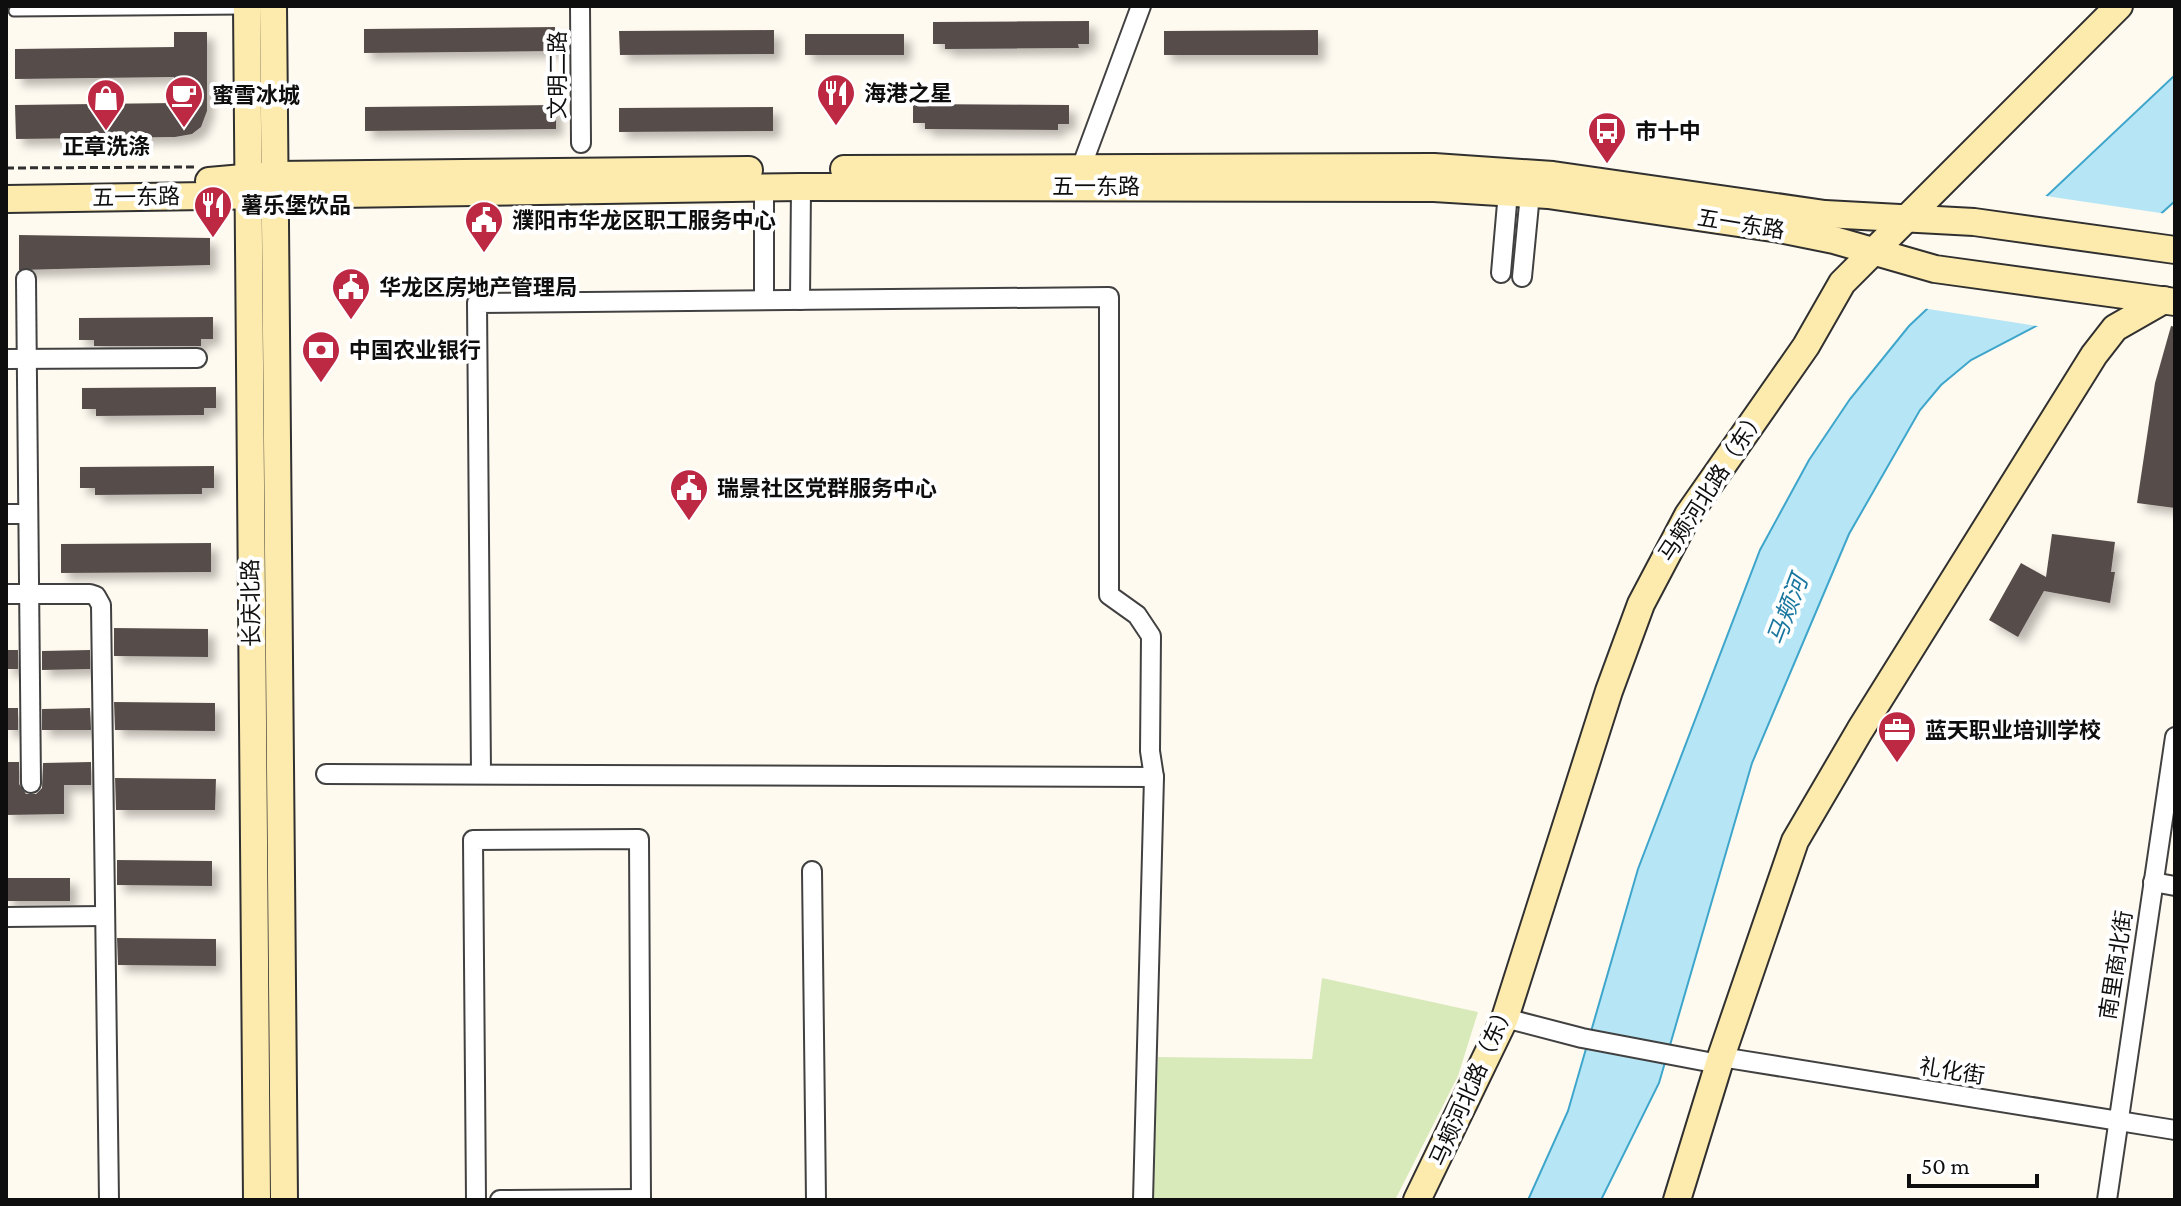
<svg xmlns="http://www.w3.org/2000/svg" width="2181" height="1206" font-family="'Crimson Pro','Noto Sans SC',serif">
	<style>
		.green { fill: #d8e9ba }
		.water { fill: #b6e6f5; stroke: #3ea5cb; stroke-width: 2 }
		.pier { fill: #fffaf0 }
		.building { fill: #574e4b; filter: url(#shadow) }
		.lines { fill: none; stroke-linecap: round; stroke-linejoin: round }
		.lane-casing { stroke: #414141; stroke-width: 13 }
		.street-casing { stroke: #414141; stroke-width: 22 }
		.secondary-casing { stroke: #303030; stroke-width: 30 }
		.path { stroke: #303030; stroke-width: 3; stroke-dasharray: 8 4; stroke-linecap: butt }
		.lane { stroke: #fff; stroke-width: 9 }
		.street { stroke: #fff; stroke-width: 18 }
		.secondary { stroke: #fdeaad; stroke-width: 26 }
		.labels { text-anchor: middle; dominant-baseline: central; stroke-width: 8; stroke-linejoin: round; paint-order: stroke }
		.street-label { font-size: 22px; fill: #0e0e0e; stroke: #fff }
		.poi-label { font-size: 22px; font-weight: bold; fill: #0e0e0e; stroke: #fff; text-anchor: start }
		.water-label { font-size: 24px; font-style: italic; fill: #19769f; stroke: #fff }
	</style>
	<defs>
		<filter id="shadow"><feDropShadow dx="7" dy="7" stdDeviation="4" flood-color="#0004"/></filter>
	</defs>
	<rect width="100%" height="100%" fill="#fffaf0"/>
	<!-- green -->
	<polygon class="green" points="1322,978 1478,1012 1458,1076 1395,1200 1152,1200 1158,1057 1312,1059"/>
	<!-- water -->
	<polygon class="water" points="2175,75 2175,201 2038,325 1971,360 1941,385 1920,410 1849,534 1752,763 1659,1083 1601,1200 1528,1200 1568,1111 1638,869 1760,550 1809,460 1850,399 1909,326"/>
	<!-- pier -->
	<polygon class="pier" points="2039,195 2167,214 2043,327 1922,308"/>
	<!-- building -->
	<g class="building">
		<polygon points="1089,21 1089,44 1078,44 1079,48 945,49 945,44 933,44 933,22"/>
		<polygon points="555,27 555,51 364,53 364,29"/>
		<polygon points="774,30 774,54 620,55 619,31"/>
		<polygon points="1318,30 1318,55 1164,55 1164,31"/>
		<polygon points="174,32 207,32 207,111 201,127 192,134 175,137 16,139 15,105 174,103 174,77 15,79 15,49 174,47"/>
		<rect x="805" y="34" width="99" height="21"/>
		<polygon points="913,104 1069,105 1069,124 1058,124 1058,130 925,129 925,123 913,123"/>
		<polygon points="556,105 556,129 365,131 365,107"/>
		<polygon points="773,107 773,131 619,132 619,108"/>
		<polygon points="19,235 210,238 210,265 19,270"/>
		<polygon points="213,317 213,339 201,339 201,346 94,346 94,340 79,340 79,318"/>
		<polygon points="2171,326 2175,327 2175,508 2137,503 2155,383"/>
		<polygon points="216,387 216,408 204,408 204,415 96,416 96,409 82,409 82,388"/>
		<polygon points="214,466 214,488 202,488 202,494 95,495 95,488 80,488 80,467"/>
		<polygon points="2052,534 2115,542 2111,572 2115,572 2110,603 2044,591 2018,637 1989,620 2021,563 2046,577"/>
		<polygon points="211,543 211,572 61,573 61,544"/>
		<polygon points="114,628 208,629 208,657 114,656"/>
		<rect x="6" y="650" width="12" height="19"/>
		<polygon points="90,650 90,669 42,670 42,651"/>
		<polygon points="114,702 215,703 215,731 115,730"/>
		<rect x="6" y="708" width="12" height="22"/>
		<polygon points="90,708 91,730 42,730 42,709"/>
		<polygon points="6,762 19,762 19,784 26,794 36,794 42,788 43,763 91,762 91,785 64,785 64,814 6,815"/>
		<polygon points="115,778 216,779 215,810 116,810"/>
		<polygon points="117,860 212,861 212,886 117,885"/>
		<rect x="6" y="878" width="64" height="23"/>
		<polygon points="117,938 216,939 216,966 118,965"/>
	</g>
	<g class="lines">
		<!-- lane casing -->
		<g class="lane-casing">
			<polyline id="lane" points="14,11 243,9"/>
		</g>
		<!-- street casing -->
		<g class="street-casing">
			<g id="street">
				<polyline points="580,6 581,143"/>
				<polyline points="1078,176 1141,6"/>
				<polyline points="764,187 764,300"/>
				<polyline points="1501,273 1508,192"/>
				<polyline points="1522,277 1530,194"/>
				<polyline points="26,279 31,783"/>
				<polyline points="800,300 801,187"/>
				<polyline points="6,359 197,358"/>
				<polyline points="6,514 28,514"/>
				<polyline points="6,594 90,594 96,596 101,605 109,1200"/>
				<polyline points="481,773 477,303 1109,297 1109,595 1137,615 1151,636 1150,751 1154,777 1143,1200"/>
				<polyline points="326,774 1154,777"/>
				<polyline points="812,871 816,1200"/>
				<polyline points="2153,882 2175,886"/>
				<polyline points="6,917 104,916"/>
				<polyline points="1505,1018 1582,1038 1719,1064"/>
				<polyline points="1721,1057 2175,1130"/>
				<polyline points="476,1200 473,840 639,839 641,1200"/>
				<polyline points="500,1200 641,1199"/>
				<polyline points="2107,1200 2175,737"/>
			</g>
		</g>
		<!-- secondary casing -->
		<g class="secondary-casing">
			<g id="secondary">
				<polyline points="247,6 257,1200"/>
				<polyline points="273,6 284,1200"/>
				<polyline points="844,169 1434,167 1553,175 1825,214 1974,222 2175,250"/>
				<polyline points="209,181 275,175 749,170"/>
				<polyline points="6,199 801,187 1434,188 1548,195 1779,229 1834,240 1935,269 2175,302"/>
				<polyline points="1417,1200 1505,1018 1609,691 1641,604 1688,515 1806,346 1842,283 2119,6"/>
				<polyline points="1677,1200 1721,1057 1795,841 1860,730 2094,355 2115,328 2164,300"/>
			</g>
		</g>
		<!-- path -->
		<polyline class="path" points="6,168 194,167"/>
		<!-- lane -->
		<use href="#lane" class="lane"/>
		<!-- street -->
		<use href="#street" class="street"/>
		<!-- secondary -->
		<use href="#secondary" class="secondary"/>
	</g>
	<!-- icons -->
	<defs>
		<g id="restaurant-pin" transform="scale(2)"><path d="M0 17L-7.5 6A9.5 9.5 0 1 1 7.5 6Z" fill="#bd2843" stroke="#fff"/><path d="M-5-6h1v4h1v-4h1v4h1v-4h1v5L-1.5 .5V6h-2V.5L-5-1ZM5-6V6H3V1.5H1.5Q1.5-4 5-6Z" fill="#fff"/></g>
		<g id="cafe-pin" transform="scale(2)"><path d="M0 17L-7.5 6A9.5 9.5 0 1 1 7.5 6Z" fill="#bd2843" stroke="#fff"/><path d="M-5.5-4.5H6V0H3Q3 3.5 0 3.5H-2.5Q-5.5 3.5-5.5 0ZM3-3.2v2h1.7v-2ZM-6 4.5H4V6H-6Z" fill="#fff"/></g>
		<g id="shop-pin" transform="scale(2)"><path d="M0 17L-7.5 6A9.5 9.5 0 1 1 7.5 6Z" fill="#bd2843" stroke="#fff"/><path d="M-5-2.5h2.3a2.7 3.5 0 0 1 5.4 0H5L5.5 6h-11ZM-1.5-2.5h3a1.5 2.3 0 0 0-3 0Z" fill="#fff"/></g>
		<g id="bus-pin" transform="scale(2)"><path d="M0 17L-7.5 6A9.5 9.5 0 1 1 7.5 6Z" fill="#bd2843" stroke="#fff"/><path d="M-5-6H5V4H4V6H2V4H-2V6H-4V4H-5ZM-3.5-4V0h7V-4ZM-3.5 1.2v1.5H-2V1.2ZM2 1.2v1.5H3.5V1.2Z" fill="#fff"/></g>
		<g id="civic-pin" transform="scale(2)"><path d="M0 17L-7.5 6A9.5 9.5 0 1 1 7.5 6Z" fill="#bd2843" stroke="#fff"/><path d="M-.6-6.5H3V-4.5H.6V-3L4-1V1h2V6H-6V1h2V-1L-.6-3ZM-1.2 2.5V6h2.4V2.5Z" fill="#fff"/></g>
		<g id="bank-pin" transform="scale(2)"><path d="M0 17L-7.5 6A9.5 9.5 0 1 1 7.5 6Z" fill="#bd2843" stroke="#fff"/><path d="M-6-4H6V4H-6ZM0-2.3a2.3 2.3 0 1 0 0 4.6a2.3 2.3 0 1 0 0-4.6Z" fill="#fff"/></g>
		<g id="office-pin" transform="scale(2)"><path d="M0 17L-7.5 6A9.5 9.5 0 1 1 7.5 6Z" fill="#bd2843" stroke="#fff"/><path d="M-6-3h4V-5.5h4V-3h4V5H-6ZM-1-4.5V-3h2v-1.5ZM-6 0V1H6V0Z" fill="#fff"/></g>
	</defs>
	<g fill-rule="evenodd">
		<use href="#restaurant-pin" x="836" y="93"/>
		<use href="#cafe-pin" x="184" y="95"/>
		<use href="#shop-pin" x="106" y="98"/>
		<use href="#bus-pin" x="1607" y="131"/>
		<use href="#restaurant-pin" x="213" y="205"/>
		<use href="#civic-pin" x="484" y="220"/>
		<use href="#civic-pin" x="351" y="287"/>
		<use href="#bank-pin" x="321" y="350"/>
		<use href="#civic-pin" x="689" y="488"/>
		<use href="#office-pin" x="1897" y="730"/>
	</g>
	<g class="labels">
		<!-- street labels -->
		<g class="street-label">
			<text transform="translate(557 75) rotate(-90)">文明二路</text>
			<text x="1096" y="186">五一东路</text>
			<text transform="translate(136 197) rotate(-1)">五一东路</text>
			<text transform="translate(1741 224) rotate(9)">五一东路</text>
			<text transform="translate(1712 485) rotate(-57)">马颊河北路（东）</text>
			<text transform="translate(251 603) rotate(-91)">长庆北路</text>
			<text transform="translate(2116 965) rotate(-81)">南里商北街</text>
			<text transform="translate(1952 1071) rotate(9)">礼化街</text>
			<text transform="translate(1472 1084) rotate(-66)">马颊河北路（东）</text>
		</g>
		<!-- poi labels -->
		<g class="poi-label">
			<text x="864" y="93">海港之星</text>
			<text x="212" y="95">蜜雪冰城</text>
			<text x="1635" y="131">市十中</text>
			<text x="106" y="146" text-anchor="middle">正章洗涤</text>
			<text x="241" y="205">薯乐堡饮品</text>
			<text x="512" y="220">濮阳市华龙区职工服务中心</text>
			<text x="379" y="287">华龙区房地产管理局</text>
			<text x="349" y="350">中国农业银行</text>
			<text x="717" y="488">瑞景社区党群服务中心</text>
			<text x="1925" y="730">蓝天职业培训学校</text>
		</g>
		<!-- water labels -->
		<g class="water-label">
			<text transform="translate(1787 610) rotate(-69)">马颊河</text>
		</g>
	</g>
	<!-- border -->
	<rect width="2181" height="1206" fill="none" stroke="#0e0e0e" stroke-width="16"/>
	<!-- scale -->
	<path d="M1909 1174v12h128v-12" fill="none" stroke="#0e0e0e" stroke-width="4"/>
	<text x="1921" y="1174" font-size="24" fill="#0e0e0e" stroke="#ffffff" stroke-width="6" paint-order="stroke">50 m</text>
</svg>
